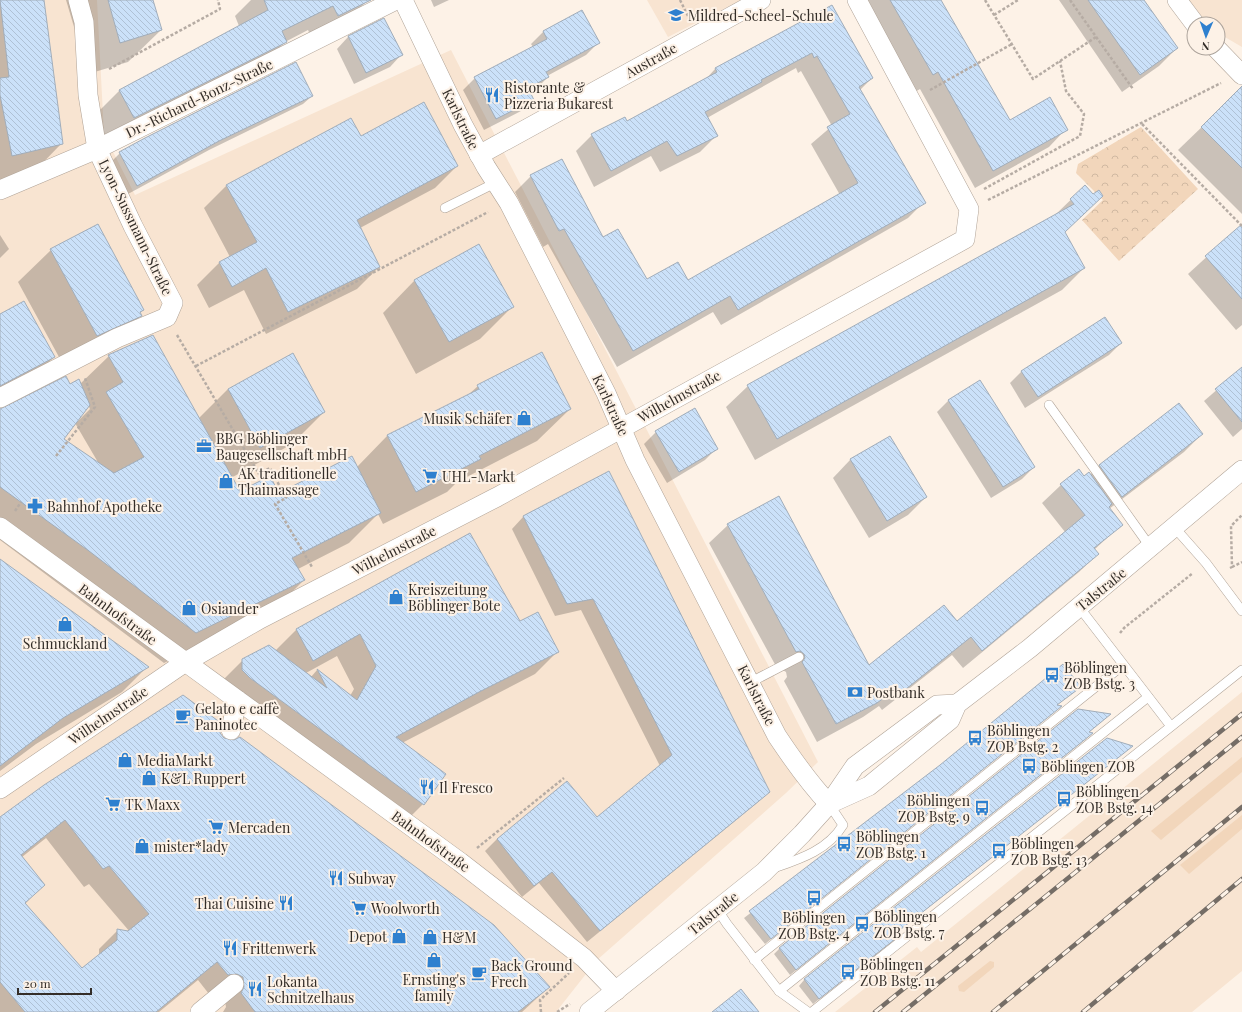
<svg xmlns="http://www.w3.org/2000/svg" width="1242" height="1012" font-family="'Playfair Display',serif">
	<style>
		.built { fill: #f8e4d1 }
		.green { fill: #f2d6bb }
		.park { fill: url(#park-crowns) }
		.shadow { fill: #0003; fill-rule: evenodd }
		.building { fill: url(#building-back-hatch); stroke: #a1adba; fill-rule: evenodd }
		.lines { fill: none; stroke-linecap: round; stroke-linejoin: round }
		.lane-casing { stroke: #b0a397; stroke-width: 10 }
		.street-casing { stroke: #b0a397; stroke-width: 20 }
		.path { stroke: #b6aca4; stroke-width: 2.5; stroke-dasharray: 3 2; stroke-linecap: butt }
		.lane { stroke: #fff; stroke-width: 9 }
		.street { stroke: #fff; stroke-width: 19 }
		.rail-casing { stroke: #756d66; stroke-width: 4.5 }
		.rail { stroke: #fdf2e7; stroke-width: 3; stroke-dasharray: 9; stroke-linecap: butt }
		.labels { text-anchor: middle; dominant-baseline: central; stroke-width: 4; stroke-linejoin: round; paint-order: stroke }
		.poi-label { font-size: 14px; fill: #332d28; stroke: #fdf2e7; text-anchor: start }
		.street-label { font-size: 14px; fill: #332d28; stroke: #fdf2e7 }
	</style>
	<defs>
		<pattern id="park-crowns" width="20" height="18" patternUnits="userSpaceOnUse"><rect width="20" height="18" fill="#f2d6bb"/><path d="M2 6a3 3 0 1 1 6 0M12 15a3 3 0 1 1 6 0" fill="none" stroke="#d0b8a1"/></pattern>
		<pattern id="building-back-hatch" width="6" height="6" patternUnits="userSpaceOnUse"><rect width="6" height="6" fill="#cbe1f9"/><path d="M-1 5l2 2M0 0l6 6M5-1l2 2" fill="none" stroke="#afc1d5"/></pattern>
	</defs>
	<rect width="100%" height="100%" fill="#fdf2e7"/>
	<!-- built -->
	<g class="built">
		<polygon points="0,0 97,0 104,134 135,195 451,50 818,762 786,793 597,960 556,1012 0,1012"/>
		<polygon points="647,0 741,0 668,37"/>
		<polygon points="1189,0 1242,0 1242,47 1218,33 1218,24 1207,24"/>
		<polygon points="1242,692 1242,971 1192,1012 835,1012 917,947 921,952"/>
	</g>
	<!-- green -->
	<g class="green">
		<polygon points="1242,757 1242,772 1161,840 1151,831"/>
		<polygon points="1242,815 1242,829 1189,874 1180,865"/>
		<polygon points="990,961 994,962 994,967 964,992 959,991 958,986"/>
	</g>
	<!-- park -->
	<polygon class="park" points="1141,127 1198,189 1119,261 1082,220 1103,200 1076,173 1078,164"/>
	<!-- shadow -->
	<g class="shadow">
		<polygon points="0,0 42,0 62,143 30,176 0,183"/>
		<polygon points="66,0 152,0 161,30 128,62 88,74"/>
		<polygon points="251,0 363,0 365,3 339,28 313,41 308,30 285,42 260,67 108,143 94,116 119,91 239,26 235,16"/>
		<polygon points="431,0 449,0 434,7"/>
		<polygon points="863,0 940,0 1009,121 1066,129 1049,147 975,188 920,89 915,92"/>
		<polygon points="1059,0 1143,0 1177,48 1159,66 1122,92"/>
		<polygon points="832,6 872,78 860,90 924,202 908,218 721,325 713,312 617,367 548,244 543,247 515,192 531,176 646,280 688,282 840,195 811,144 832,126 801,71 798,73 796,68 707,118 716,136 700,152 660,172 651,156 594,187 576,151 592,135 625,118 627,122 705,80 715,69"/>
		<polygon points="581,11 598,43 586,55 547,76 548,77 536,89 529,93 533,99 521,111 484,130 463,90 475,78 533,47 531,44 543,32"/>
		<polygon points="375,24 401,55 390,67 354,84 337,49 348,37"/>
		<polygon points="312,96 303,104 209,150 128,194 111,162 120,153 145,138"/>
		<polygon points="1234,96 1242,104 1242,214 1178,150"/>
		<polygon points="351,120 360,137 457,166 435,188 360,228 379,267 357,289 266,334 244,290 209,308 197,285 219,263 230,257 204,208 226,186"/>
		<polygon points="1085,186 1064,233 1084,268 1062,290 755,460 726,407 748,386 1054,216"/>
		<polygon points="1235,231 1242,238 1242,325 1236,330 1188,274"/>
		<polygon points="0,235 9,249 0,258"/>
		<polygon points="51,250 143,310 140,313 141,315 109,348 65,368 18,282"/>
		<polygon points="415,280 512,307 480,339 416,374 383,313"/>
		<polygon points="0,316 54,357 22,389 0,401"/>
		<polygon points="1105,318 1121,343 1109,355 1025,408 1010,383 1021,372"/>
		<path d="M109 356 198 419 228 389 324 412 292 444 231 478 239 493 278 495 357 467 387 436 468 395 478 386 570 409 537 441 457 482 447 492 383 524 378 514 349 543 298 569 304 580 273 611 164 663 0 540V412L70 385 80 384ZM88 405 90 409 76 423 75 422ZM75 423 99 464 63 439Z"/>
		<polygon points="1242,368 1242,429 1233,437 1204,401"/>
		<polygon points="949,400 1034,467 1022,479 991,498 937,412"/>
		<polygon points="656,432 717,448 705,460 667,483 644,444"/>
		<polygon points="1202,434 1184,452 1109,509 1121,525 1094,550 1098,554 1079,572 963,668 952,655 882,710 879,706 863,717 817,742 784,681 787,677 786,672 781,669 778,670 709,543 728,525 869,666 957,623 1065,532 1042,503 1061,485 1079,471 1084,477 1090,475 1099,465"/>
		<polygon points="890,437 926,497 908,515 869,538 833,478 850,460"/>
		<polygon points="609,473 769,792 757,803 587,942 539,883 522,897 485,851 497,839 596,819 660,766 581,610 555,616 512,529 523,517"/>
		<path d="M470 534 520 623 557 652 535 674 402 743 423 804 401 826 220 683 243 660 275 651 296 630ZM337 656 354 689 350 696 317 670 311 677 306 673Z"/>
		<polygon points="0,560 147,667 122,692 36,744 0,771"/>
		<polygon points="1074,692 1056,706 1060,706 1055,711 765,944 744,918 941,766"/>
		<polygon points="1078,710 1109,715 1088,733 1091,734 1086,739 790,975 774,954 779,949"/>
		<path d="M219 733 223 739 549 987 522 1012H223L226 1007 224 996 209 994 198 980 159 1012H0V818ZM46 838 84 887 89 884 130 932 117 931 99 949V956L82 970 25 904 43 885 22 857Z"/>
		<polygon points="1107,739 1131,747 895,934 892,941 813,1004 799,986 804,980"/>
	</g>
	<!-- building -->
	<g class="building">
		<polygon points="0,0 44,0 63,144 12,156 0,95 0,78 9,77"/>
		<polygon points="108,0 153,0 162,30 120,43"/>
		<polygon points="264,0 371,0 338,16 333,6 282,31 287,42 134,118 119,90 268,10"/>
		<polygon points="890,0 941,0 1010,120 1050,97 1068,130 993,171 938,72 933,75"/>
		<polygon points="1088,0 1144,0 1178,48 1140,75"/>
		<polygon points="832,5 873,78 859,87 926,203 738,310 730,296 633,351 564,229 559,231 530,175 562,159 603,237 618,229 647,279 678,262 688,280 858,183 827,127 850,114 817,56 814,58 812,53 761,80 762,82 705,112 718,136 677,156 667,141 611,171 591,134 625,117 627,121 717,72 715,68"/>
		<polygon points="582,10 600,43 546,72 549,77 528,88 534,100 496,119 474,77 547,39 543,31"/>
		<polygon points="384,18 403,55 366,73 348,36"/>
		<polygon points="296,62 313,96 219,141 137,186 119,152 145,138"/>
		<polygon points="1242,86 1242,168 1201,127"/>
		<polygon points="424,102 458,166 357,220 380,267 288,312 266,268 232,287 219,262 257,242 226,185 351,118 361,136"/>
		<polygon points="1085,185 1093,194 1099,190 1103,196 1065,232 1085,268 777,439 747,385 1074,204 1070,199"/>
		<polygon points="98,224 144,310 140,312 142,316 97,336 50,249"/>
		<polygon points="1242,224 1242,299 1205,256"/>
		<polygon points="479,244 514,307 449,342 414,280"/>
		<polygon points="24,301 55,357 0,386 0,314"/>
		<polygon points="1105,317 1122,343 1038,397 1021,371"/>
		<polygon points="153,335 240,491 270,476 279,493 352,456 381,513 292,558 305,580 196,633 89,551 0,487 0,409 66,376 70,384 79,379 90,405 64,439 114,473 144,457 106,392 123,382 108,355"/>
		<polygon points="542,352 571,409 479,456 481,459 416,492 387,435 479,389 477,385"/>
		<polygon points="293,353 325,412 260,448 228,389"/>
		<polygon points="1242,367 1242,422 1215,389"/>
		<polygon points="980,380 1035,467 1003,487 948,400"/>
		<polygon points="1179,403 1203,434 1122,497 1099,465"/>
		<polygon points="695,408 718,449 679,472 655,431"/>
		<polygon points="890,436 927,497 887,521 850,459"/>
		<polygon points="1079,469 1084,476 1089,472 1112,504 1109,507 1123,525 1094,548 1099,554 982,651 971,637 901,693 897,688 877,703 836,724 802,662 805,658 804,654 800,651 796,652 727,524 779,496 869,665 944,605 957,621 1085,515 1060,484"/>
		<polygon points="609,471 770,792 600,931 552,872 534,886 497,839 567,781 597,817 672,755 593,599 567,604 523,516"/>
		<polygon points="470,533 520,621 538,612 559,652 479,692 396,737 446,774 424,805 250,678 242,670 242,659 269,645 327,688 317,669 357,700 376,666 360,634 313,661 296,629"/>
		<polygon points="0,559 149,667 63,718 0,766"/>
		<polygon points="1063,664 1081,687 1057,705 1062,706 771,939 749,911 940,765"/>
		<path d="M183 695 221 723 220 733 224 738 234 740 240 737 494 925 550 987 518 1012H255L241 993 244 987 243 977 237 974 228 975 217 962 156 1012H25L0 982V817L44 785ZM65 820 103 869 109 866 149 914 128 931 117 929V940L82 968 25 903 45 885 21 855Z"/>
		<polygon points="1078,709 1111,714 1089,732 1093,733 796,970 779,948"/>
		<polygon points="1107,738 1133,746 896,933 899,936 819,999 804,979"/>
		<polygon points="741,989 759,1012 712,1012"/>
	</g>
	<g class="lines">
		<!-- lane casing -->
		<g class="lane-casing">
			<g id="lane">
				<polyline points="445,208 495,183"/>
				<polyline points="1049,405 1151,548"/>
				<polyline points="1175,528 1206,563 1242,611"/>
				<polyline points="1079,607 1170,725"/>
				<polyline points="751,682 799,657"/>
				<path d="M774 868C800 859 828 850 843 825L829 804"/>
				<polyline points="717,909 727,924 779,991 808,1012"/>
				<polyline points="754,960 1123,665"/>
				<polyline points="779,991 1148,697"/>
				<polyline points="812,1012 1242,670"/>
			</g>
		</g>
		<!-- street casing -->
		<g class="street-casing">
			<g id="street">
				<path d="M403 0 463 125 486 167 509 203 606 393 635 460 777 736C793 760 809 783 829 804"/>
				<polyline points="1177,0 1195,24"/>
				<polyline points="1216,48 1242,75"/>
				<polyline points="479,155 761,0"/>
				<polyline points="0,190 97,149 396,0"/>
				<polyline points="0,398 117,338 167,317 173,303 133,226 97,149 88,95 84,22 78,0"/>
				<polyline points="0,527 460,862 584,958 616,991"/>
				<polyline points="231,730 237,700"/>
				<polyline points="0,789 184,663 260,619 497,497 965,239 969,209 857,0"/>
				<polyline points="829,804 869,786 950,720 957,704 1030,648 1242,470"/>
				<polyline points="200,1012 234,984"/>
				<polyline points="589,1012 764,872 802,834 829,804 855,766 937,705 957,704"/>
			</g>
		</g>
		<!-- path -->
		<g class="path">
			<polyline points="680,0 688,16"/>
			<polyline points="985,0 1033,79 1096,37"/>
			<polyline points="1070,0 1133,89"/>
			<polyline points="994,15 1018,0"/>
			<polyline points="109,69 220,9 218,0"/>
			<polyline points="930,90 1012,44"/>
			<polyline points="1142,124 1242,226"/>
			<polyline points="984,189 1080,136 1084,114 1066,91 1060,61"/>
			<polyline points="988,200 1221,83"/>
			<polyline points="177,335 259,474 270,468 286,498 275,504 312,567"/>
			<polyline points="196,366 488,212"/>
			<polyline points="56,456 95,407 85,378"/>
			<polyline points="15,511 21,502"/>
			<polyline points="1232,567 1242,562"/>
			<polyline points="1230,568 1232,567 1231,526 1242,515"/>
			<polyline points="1120,633 1124,628 1193,573"/>
			<polyline points="477,848 564,778"/>
			<polyline points="541,1012 540,1000 569,973"/>
			<polyline points="557,1012 570,1004"/>
		</g>
		<!-- lane -->
		<use href="#lane" class="lane"/>
		<!-- street -->
		<use href="#street" class="street"/>
		<!-- rail casing -->
		<g class="rail-casing">
			<g id="rail">
				<polyline points="875,1012 1242,714"/>
				<polyline points="903,1012 1242,737"/>
				<polyline points="993,1012 1242,807"/>
				<polyline points="1083,1012 1242,879"/>
			</g>
		</g>
		<!-- rail -->
		<use href="#rail" class="rail"/>
	</g>
	<!-- icons -->
	<defs>
		<g id="school-bare" transform="scale(1.2)"><path d="M0-5L7-2L0 1L-7-2ZM-4 1L0 2.5L4 1V4Q0 6-4 4Z" fill="#2e80cf" stroke="#fdf2e7" stroke-width="2.5" paint-order="stroke"/></g>
		<g id="restaurant-bare" transform="scale(1.2)"><path d="M-5-6h1v4h1v-4h1v4h1v-4h1v5L-1.5 .5V6h-2V.5L-5-1ZM5-6V6H3V1.5H1.5Q1.5-4 5-6Z" fill="#2e80cf" stroke="#fdf2e7" stroke-width="2.5" paint-order="stroke"/></g>
		<g id="shop-bare" transform="scale(1.2)"><path d="M-5-2.5h2.3a2.7 3.5 0 0 1 5.4 0H5L5.5 6h-11ZM-1.5-2.5h3a1.5 2.3 0 0 0-3 0Z" fill="#2e80cf" stroke="#fdf2e7" stroke-width="2.5" paint-order="stroke"/></g>
		<g id="office-bare" transform="scale(1.2)"><path d="M-6-3h4V-5.5h4V-3h4V5H-6ZM-1-4.5V-3h2v-1.5ZM-6 0V1H6V0Z" fill="#2e80cf" stroke="#fdf2e7" stroke-width="2.5" paint-order="stroke"/></g>
		<g id="supermarket-bare" transform="scale(1.2)"><path d="M-6-5.5h2.5l.6 2H6L4.5 2H-2.5L-4.4-4H-6ZM-1.5 3.2a1.3 1.3 0 1 0 .1 0ZM3 3.2a1.3 1.3 0 1 0 .1 0Z" fill="#2e80cf" stroke="#fdf2e7" stroke-width="2.5" paint-order="stroke"/></g>
		<g id="pharmacy-bare" transform="scale(1.2)"><path d="M-2-6h4v4h4v4h-4v4h-4v-4h-4v-4h4Z" fill="#2e80cf" stroke="#fdf2e7" stroke-width="2.5" paint-order="stroke"/></g>
		<g id="bus-bare" transform="scale(1.2)"><path d="M-5-6H5V4H4V6H2V4H-2V6H-4V4H-5ZM-3.5-4V0h7V-4ZM-3.5 1.2v1.5H-2V1.2ZM2 1.2v1.5H3.5V1.2Z" fill="#2e80cf" stroke="#fdf2e7" stroke-width="2.5" paint-order="stroke"/></g>
		<g id="bank-bare" transform="scale(1.2)"><path d="M-6-4H6V4H-6ZM0-2.3a2.3 2.3 0 1 0 0 4.6a2.3 2.3 0 1 0 0-4.6Z" fill="#2e80cf" stroke="#fdf2e7" stroke-width="2.5" paint-order="stroke"/></g>
		<g id="cafe-bare" transform="scale(1.2)"><path d="M-5.5-4.5H6V0H3Q3 3.5 0 3.5H-2.5Q-5.5 3.5-5.5 0ZM3-3.2v2h1.7v-2ZM-6 4.5H4V6H-6Z" fill="#2e80cf" stroke="#fdf2e7" stroke-width="2.5" paint-order="stroke"/></g>
	</defs>
	<g fill-rule="evenodd">
		<use href="#school-bare" x="676" y="15"/>
		<use href="#restaurant-bare" x="492" y="95"/>
		<use href="#shop-bare" x="524" y="418"/>
		<use href="#office-bare" x="204" y="446"/>
		<use href="#supermarket-bare" x="430" y="476"/>
		<use href="#shop-bare" x="226" y="481"/>
		<use href="#pharmacy-bare" x="35" y="506"/>
		<use href="#shop-bare" x="396" y="597"/>
		<use href="#shop-bare" x="189" y="608"/>
		<use href="#shop-bare" x="65" y="624"/>
		<use href="#bus-bare" x="1052" y="675"/>
		<use href="#bank-bare" x="855" y="692"/>
		<use href="#cafe-bare" x="183" y="716"/>
		<use href="#bus-bare" x="975" y="738"/>
		<use href="#shop-bare" x="125" y="760"/>
		<use href="#bus-bare" x="1029" y="766"/>
		<use href="#shop-bare" x="149" y="778"/>
		<use href="#restaurant-bare" x="427" y="787"/>
		<use href="#bus-bare" x="1064" y="799"/>
		<use href="#supermarket-bare" x="113" y="804"/>
		<use href="#bus-bare" x="982" y="808"/>
		<use href="#supermarket-bare" x="216" y="827"/>
		<use href="#bus-bare" x="844" y="844"/>
		<use href="#shop-bare" x="142" y="846"/>
		<use href="#bus-bare" x="999" y="851"/>
		<use href="#restaurant-bare" x="336" y="878"/>
		<use href="#bus-bare" x="814" y="898"/>
		<use href="#restaurant-bare" x="286" y="903"/>
		<use href="#supermarket-bare" x="359" y="908"/>
		<use href="#bus-bare" x="862" y="924"/>
		<use href="#shop-bare" x="399" y="936"/>
		<use href="#shop-bare" x="430" y="937"/>
		<use href="#restaurant-bare" x="230" y="948"/>
		<use href="#shop-bare" x="434" y="960"/>
		<use href="#bus-bare" x="848" y="972"/>
		<use href="#cafe-bare" x="479" y="973"/>
		<use href="#restaurant-bare" x="255" y="989"/>
	</g>
	<g class="labels">
		<!-- poi labels -->
		<g class="poi-label">
			<text x="688" y="15">Mildred-Scheel-Schule</text>
			<text x="504" y="87">Ristorante &amp;<tspan x="504" dy="16">Pizzeria Bukarest</tspan></text>
			<text x="512" y="418" text-anchor="end">Musik Schäfer</text>
			<text x="216" y="438">BBG Böblinger<tspan x="216" dy="16">Baugesellschaft mbH</tspan></text>
			<text x="238" y="473">AK traditionelle<tspan x="238" dy="16">Thaimassage</tspan></text>
			<text x="442" y="476">UHL-Markt</text>
			<text x="47" y="506">Bahnhof Apotheke</text>
			<text x="408" y="589">Kreiszeitung<tspan x="408" dy="16">Böblinger Bote</tspan></text>
			<text x="201" y="608">Osiander</text>
			<text x="65" y="643" text-anchor="middle">Schmuckland</text>
			<text x="1064" y="667">Böblingen<tspan x="1064" dy="16">ZOB Bstg. 3</tspan></text>
			<text x="867" y="692">Postbank</text>
			<text x="195" y="708">Gelato e caffè<tspan x="195" dy="16">Paninotec</tspan></text>
			<text x="987" y="730">Böblingen<tspan x="987" dy="16">ZOB Bstg. 2</tspan></text>
			<text x="137" y="760">MediaMarkt</text>
			<text x="1041" y="766">Böblingen ZOB</text>
			<text x="161" y="778">K&amp;L Ruppert</text>
			<text x="439" y="787">Il Fresco</text>
			<text x="1076" y="791">Böblingen<tspan x="1076" dy="16">ZOB Bstg. 14</tspan></text>
			<text x="970" y="800" text-anchor="end">Böblingen<tspan x="970" dy="16">ZOB Bstg. 9</tspan></text>
			<text x="125" y="804">TK Maxx</text>
			<text x="228" y="827">Mercaden</text>
			<text x="856" y="836">Böblingen<tspan x="856" dy="16">ZOB Bstg. 1</tspan></text>
			<text x="1011" y="843">Böblingen<tspan x="1011" dy="16">ZOB Bstg. 13</tspan></text>
			<text x="154" y="846">mister*lady</text>
			<text x="348" y="878">Subway</text>
			<text x="274" y="903" text-anchor="end">Thai Cuisine</text>
			<text x="371" y="908">Woolworth</text>
			<text x="874" y="916">Böblingen<tspan x="874" dy="16">ZOB Bstg. 7</tspan></text>
			<text x="814" y="917" text-anchor="middle">Böblingen<tspan x="814" dy="16">ZOB Bstg. 4</tspan></text>
			<text x="387" y="936" text-anchor="end">Depot</text>
			<text x="442" y="937">H&amp;M</text>
			<text x="242" y="948">Frittenwerk</text>
			<text x="860" y="964">Böblingen<tspan x="860" dy="16">ZOB Bstg. 11</tspan></text>
			<text x="491" y="965">Back Ground<tspan x="491" dy="16">Frech</tspan></text>
			<text x="434" y="979" text-anchor="middle">Ernsting's<tspan x="434" dy="16">family</tspan></text>
			<text x="267" y="981">Lokanta<tspan x="267" dy="16">Schnitzelhaus</tspan></text>
		</g>
		<!-- street labels -->
		<g class="street-label">
			<text transform="translate(651 60) rotate(-29)">Austraße</text>
			<text transform="translate(199 98) rotate(-26)">Dr.-Richard-Bonz-Straße</text>
			<text transform="translate(461 119) rotate(64)">Karlstraße</text>
			<text transform="translate(136 227) rotate(64)">Lyon-Sussmann-Straße</text>
			<text transform="translate(679 396) rotate(-29)">Wilhelmstraße</text>
			<text transform="translate(611 405) rotate(65)">Karlstraße</text>
			<text transform="translate(394 550) rotate(-27)">Wilhelmstraße</text>
			<text transform="translate(1101 589) rotate(-39)">Talstraße</text>
			<text transform="translate(118 614) rotate(36)">Bahnhofstraße</text>
			<text transform="translate(757 695) rotate(63)">Karlstraße</text>
			<text transform="translate(108 715) rotate(-34)">Wilhelmstraße</text>
			<text transform="translate(431 841) rotate(36)">Bahnhofstraße</text>
			<text transform="translate(713 913) rotate(-39)">Talstraße</text>
		</g>
	</g>
	<!-- north arrow -->
	<g transform="translate(1206 36) rotate(182)"><circle r="19" fill="#fdf2e7" stroke="#aca39b"/>
	<path d="M0-3L7 15L0 10L-7 15Z" fill="#2e80cf"/>
	<text y="-6" font-size="11" font-weight="bold" text-anchor="middle" fill="#332d28">N</text>
	</g>
	<!-- scale -->
	<path d="M18 988v6h73v-6" fill="none" stroke="#332d28" stroke-width="2"/>
	<text x="24" y="988" font-size="12" fill="#332d28" stroke="#fdf2e7" stroke-width="3" paint-order="stroke">20 m</text>
</svg>
